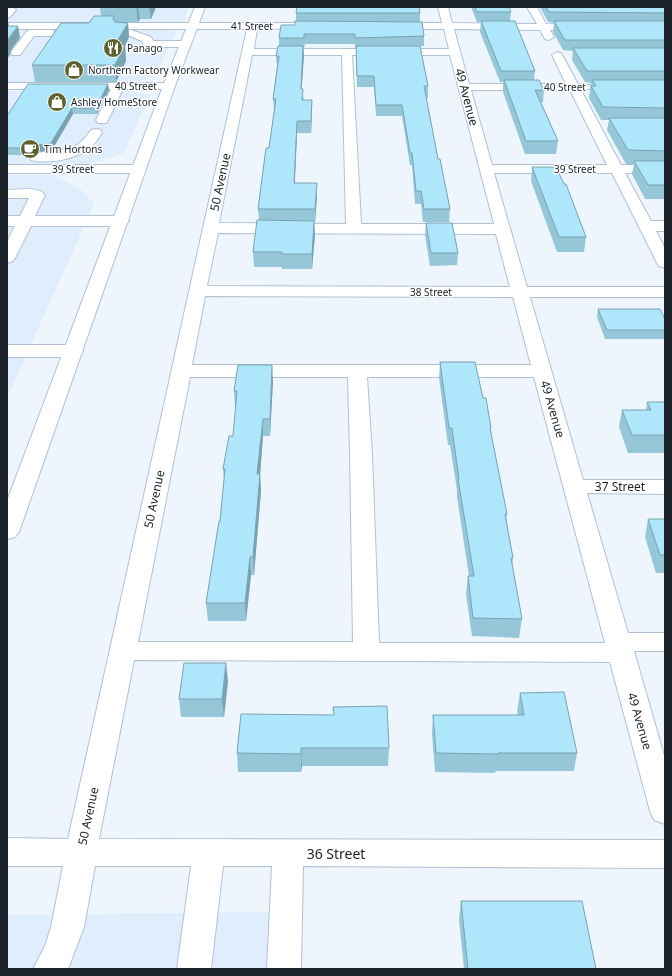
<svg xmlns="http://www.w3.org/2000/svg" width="672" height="976" font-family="'Noto Sans',sans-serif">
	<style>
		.built { fill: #dfedfc }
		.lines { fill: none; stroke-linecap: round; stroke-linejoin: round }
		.minor-casing { stroke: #afc1d3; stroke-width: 2 }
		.major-casing { stroke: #afc1d3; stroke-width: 2 }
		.minor { fill: #fff; fill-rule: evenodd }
		.major { fill: #fff; fill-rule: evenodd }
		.wall { fill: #96c7d9 }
		.shaded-wall { fill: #7aa2b0 }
		.building { fill: #aee7fc; stroke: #7aa2b0 }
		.labels { text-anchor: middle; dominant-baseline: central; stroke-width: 3; stroke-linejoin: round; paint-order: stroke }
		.far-street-label { font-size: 10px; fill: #1b2128; stroke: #fff }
		.far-poi-label { font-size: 10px; fill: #1b2128; stroke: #fff; text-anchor: start }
		.street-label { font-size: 12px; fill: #1b2128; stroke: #fff }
		.near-street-label { font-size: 14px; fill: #1b2128; stroke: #fff }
	</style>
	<rect width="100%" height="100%" fill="#eef5fd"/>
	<!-- built -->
	<g class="built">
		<polygon points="7,7 188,7 184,22 7,22"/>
		<polygon points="7,29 167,29 176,31 155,76 135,83 7,83"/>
		<polygon points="7,91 132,91 149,95 124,153 89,164 7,164"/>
		<polygon points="7,175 53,175 80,189 94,204 7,398"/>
		<polygon points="276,912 274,969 7,969 7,915"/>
	</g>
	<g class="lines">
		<!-- minor casing -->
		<g class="minor-casing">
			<g id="minor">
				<polygon points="7,7 14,8 16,10 10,17 7,18"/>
				<path d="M438 7H448L452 23 537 24 527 7H537L546 24 588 25 589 27 584 30H550L554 37 549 40 545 39 540 30 454 29 469 84H566L552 55 557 52 561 53 578 84 589 85 591 87 589 89 581 90 621 165H665V173H625L651 221H665V231H656L665 248V268L659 266 657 263 612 173H494L527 287H665V297H530L583 480H665V494L587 493 628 633H665V651H634L665 759V824L654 820 650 811 610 662 134 660 99 839 665 840V868L303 866 301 969H267L272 866H223L211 969H177L191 866H95L84 927 68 969H33L45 946 51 927 63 866H7V838L68 839 247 29H7V23H310L315 26 314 28 257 29 254 49H449L444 29H392L387 26 392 23H442ZM252 55H342L346 224 219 223ZM352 55H450L494 224H361ZM471 90H570L607 165H492ZM218 233 496 234 510 287 207 286ZM205 296 513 297 531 365H192ZM190 377H348L350 454 353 642H138ZM367 377H534L605 643H379L372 454Z"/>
				<polygon points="31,30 52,30 57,33 52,36 34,36 20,55 12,55 11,53 12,51 27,31"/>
				<polygon points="121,30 131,30 151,37 153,41 185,41 190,44 185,47 148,47 144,46 142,41 130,36 117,35 116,33 117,31"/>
				<polygon points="7,83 169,83 173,84 175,86 173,88 169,89 123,89 108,120 106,123 98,123 96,120 111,89 7,89"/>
				<path d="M96 129 101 130 102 133C98 139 94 145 88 149 74 160 48 164 31 160L29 157 31 154C58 148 72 158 91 130Z"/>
				<polygon points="7,165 139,165 144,166 146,169 144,172 139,173 7,173"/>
				<path d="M7 190C17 190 39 186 45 195L35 216H121L126 218 129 221 126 224 121 226H31L15 258 13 261 7 263V242L15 226H7V216H20L29 198H7Z"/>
				<polygon points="7,345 74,345 81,347 83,351 81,355 74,357 7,357"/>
			</g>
		</g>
		<!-- major casing -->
		<g class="major-casing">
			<polygon id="major" points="195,7 205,7 175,86 19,532 15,537 7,539 7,501 163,86"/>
		</g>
		<!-- minor -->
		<use href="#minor" class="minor"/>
		<!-- major -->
		<use href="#major" class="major"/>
	</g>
	<!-- wall -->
	<g class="wall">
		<polygon points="100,7 156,7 151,19 140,19 138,22 117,22 128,23 129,37 125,46 126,61 116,82 35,82 32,65 89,23 101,16"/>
		<polygon points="471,7 509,7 511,12 510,21 535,71 534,80 544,90 543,102 541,102 558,141 556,154 525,154 503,92 503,82 500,82 480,32 481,22 477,22"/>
		<polygon points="540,7 665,7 665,199 645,199 632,174 634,164 626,164 607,130 609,120 601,120 589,98 591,83 585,82 572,60 573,51 563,50 553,32 554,23 548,22"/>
		<polygon points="296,13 420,13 420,22 424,36 424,46 420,46 428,86 428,98 426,98 438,159 450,209 449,222 423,222 421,204 415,204 412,165 410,165 402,116 376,116 374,87 357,87 356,47 355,48 355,44 305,44 304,48 303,48 304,56 301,89 304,100 312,111 311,133 297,133 295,183 317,183 317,196 315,222 314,222 315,235 312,269 282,269 282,267 254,267 253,252 259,220 258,209 269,148 274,110 273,99 277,66 276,56 279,46 279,38 295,25 296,21"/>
		<polygon points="108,84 109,90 97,114 73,114 52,150 31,153 29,155 7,155 7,116"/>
		<polygon points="532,167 586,237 584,252 557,252 531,181"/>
		<polygon points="426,223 458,253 457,265 430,266 425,235"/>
		<polygon points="598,309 665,319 665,339 605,339 597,317"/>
		<polygon points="440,362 483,398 491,428 491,433 507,514 506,522 513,558 512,566 522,619 519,638 472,636 466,594 468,576 469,576 457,497 457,490 450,445 448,445 439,378"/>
		<polygon points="273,381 270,436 263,436 260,475 261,491 254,575 251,575 246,621 208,621 206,603 220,521 224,481 223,469 233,436 236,408 235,408 234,391"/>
		<polygon points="647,402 665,402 665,453 628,453 619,427 622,410 646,410"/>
		<polygon points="648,519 665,519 665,573 656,573 645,537"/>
		<polygon points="228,681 224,717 181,717 179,699"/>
		<polygon points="520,693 577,753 574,771 496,771 495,773 435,772 432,734 433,715 518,715 517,712"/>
		<polygon points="241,714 389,748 388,766 302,766 301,772 238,772 237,753"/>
		<polygon points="461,901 596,969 464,969 459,919"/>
	</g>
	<!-- shaded-wall -->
	<g class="shaded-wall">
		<polygon points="136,7 138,7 140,19 138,22"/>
		<polygon points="149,7 156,7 151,19"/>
		<polygon points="8,21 10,32 7,36 7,22"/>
		<polygon points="128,23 129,37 125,46 126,61 116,82 115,65 115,45"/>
		<polygon points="18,26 20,38 11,50 10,55 7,59 7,44 9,38"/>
		<polygon points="303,46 304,56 301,100 301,89"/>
		<polygon points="108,84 109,90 97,114 96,108"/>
		<polygon points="312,100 312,111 311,133 311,121"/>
		<polygon points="72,108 73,114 52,150 31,153 29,155 28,148"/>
		<polygon points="297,121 297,133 294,196 294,183"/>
		<polygon points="317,183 317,196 315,222 315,209"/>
		<polygon points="314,221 315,235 312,269 312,254"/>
		<polygon points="272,365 273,381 270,436 270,419"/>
		<polygon points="263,419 263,436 260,475 261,491 254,575 253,557 257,474"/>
		<polygon points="250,557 251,575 246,621 245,603"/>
		<polygon points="226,663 228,681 224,717 222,699"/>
		<polygon points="301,748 302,766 301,772"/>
	</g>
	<!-- building -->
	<g class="building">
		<polygon points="297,7 419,7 420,13 296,13"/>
		<polygon points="475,7 509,7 511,12 477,12"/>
		<polygon points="546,7 665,7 665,13 549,12"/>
		<polygon points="94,16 114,16 113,19 115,22 128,23 115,45 125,45 115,65 32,65 61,23 89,23"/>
		<polygon points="295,21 422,22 424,36 355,38 355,34 304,34 304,38 279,38 281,25 295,25"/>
		<polygon points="481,21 515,21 535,71 501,71"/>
		<polygon points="554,21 665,21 665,40 565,40"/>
		<polygon points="7,26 18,26 9,38 8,43 7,44"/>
		<polygon points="278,46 303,46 301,89 303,89 302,100 312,100 311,121 297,121 294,183 317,183 315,209 258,209 266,148 269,148 276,99 273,99 279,56 276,56"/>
		<polygon points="356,46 420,46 428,86 424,86 438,159 440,159 450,209 424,209 421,191 416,191 412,153 410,153 402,105 376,105 374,76 357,76"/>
		<polygon points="573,48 665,48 665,71 587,71"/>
		<polygon points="504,80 539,80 544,90 535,90 558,141 526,141"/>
		<polygon points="592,80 665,80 665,108 603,107 591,86 596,86"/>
		<polygon points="28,84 108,84 96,108 72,108 51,143 30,146 28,148 7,148 7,116"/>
		<polygon points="609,118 665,118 665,151 628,150"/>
		<polygon points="634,161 665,161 665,185 648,185"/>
		<polygon points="532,167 556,167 564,184 566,184 586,237 559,237"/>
		<polygon points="257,220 314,221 312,254 282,254 282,252 253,252"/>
		<polygon points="426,223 452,223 458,253 431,253"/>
		<polygon points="598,309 660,309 665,319 665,330 607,330"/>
		<polygon points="440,362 475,362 483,398 486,398 491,428 490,428 507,514 505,514 513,558 511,558 522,619 473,618 468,576 474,576 458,479 459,479 452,428 449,428"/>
		<polygon points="238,365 272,365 270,419 263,419 257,474 260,474 253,557 250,557 245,603 206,603 219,521 220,521 225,469 223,469 229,436 233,436 237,391 234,391"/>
		<polygon points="647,402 665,402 665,435 632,435 622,410 651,410"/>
		<polygon points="648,519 665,519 665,555 660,555"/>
		<polygon points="184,663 226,663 222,699 179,699"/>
		<polygon points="564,692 577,753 498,753 498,754 436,753 433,715 524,715 520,693"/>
		<polygon points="387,706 389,748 301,748 301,754 237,753 241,714 334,715 333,707"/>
		<polygon points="461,901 582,901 596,969 468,969"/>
	</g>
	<!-- icons -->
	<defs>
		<g id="restaurant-disc" transform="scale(1)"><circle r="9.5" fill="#5e622f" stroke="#fff"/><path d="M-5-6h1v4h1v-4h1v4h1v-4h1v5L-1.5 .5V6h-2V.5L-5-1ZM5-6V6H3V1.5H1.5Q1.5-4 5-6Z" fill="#fff"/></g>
		<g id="shop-disc" transform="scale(1)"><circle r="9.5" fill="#5e622f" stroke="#fff"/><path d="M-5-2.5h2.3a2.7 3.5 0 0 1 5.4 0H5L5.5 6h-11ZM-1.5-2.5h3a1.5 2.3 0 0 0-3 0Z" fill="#fff"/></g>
		<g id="cafe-disc" transform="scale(1)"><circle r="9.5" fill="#5e622f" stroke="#fff"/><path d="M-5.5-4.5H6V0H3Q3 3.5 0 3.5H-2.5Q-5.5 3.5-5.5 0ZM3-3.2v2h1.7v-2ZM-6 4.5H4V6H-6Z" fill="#fff"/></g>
	</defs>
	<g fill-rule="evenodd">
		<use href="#restaurant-disc" x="113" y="48"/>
		<use href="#shop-disc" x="74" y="70"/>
		<use href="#shop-disc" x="57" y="102"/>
		<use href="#cafe-disc" x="30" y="149"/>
	</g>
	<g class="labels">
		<!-- far-street labels -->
		<g class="far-street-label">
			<text x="252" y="26">41 Street</text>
			<text x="136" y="86">40 Street</text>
			<text x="565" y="87">40 Street</text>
			<text x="73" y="169">39 Street</text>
			<text x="575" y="169">39 Street</text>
			<text x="431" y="292">38 Street</text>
		</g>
		<!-- far-poi labels -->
		<g class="far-poi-label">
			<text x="127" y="48">Panago</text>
			<text x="88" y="70">Northern Factory Workwear</text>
			<text x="71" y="102">Ashley HomeStore</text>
			<text x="44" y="149">Tim Hortons</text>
		</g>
		<!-- street labels -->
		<g class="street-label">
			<text transform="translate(467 97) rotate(75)">49 Avenue</text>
			<text transform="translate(220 182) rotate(-78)">50 Avenue</text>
			<text transform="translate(553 409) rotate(74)">49 Avenue</text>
			<text x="620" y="486">37 Street</text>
			<text transform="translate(154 499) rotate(-78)">50 Avenue</text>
			<text transform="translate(640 721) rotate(74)">49 Avenue</text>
			<text transform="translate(88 816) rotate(-78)">50 Avenue</text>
		</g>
		<!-- near-street labels -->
		<g class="near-street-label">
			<text x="336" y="853">36 Street</text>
		</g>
	</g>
	<!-- border -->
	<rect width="672" height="976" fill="none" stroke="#1b2128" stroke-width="16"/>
</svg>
